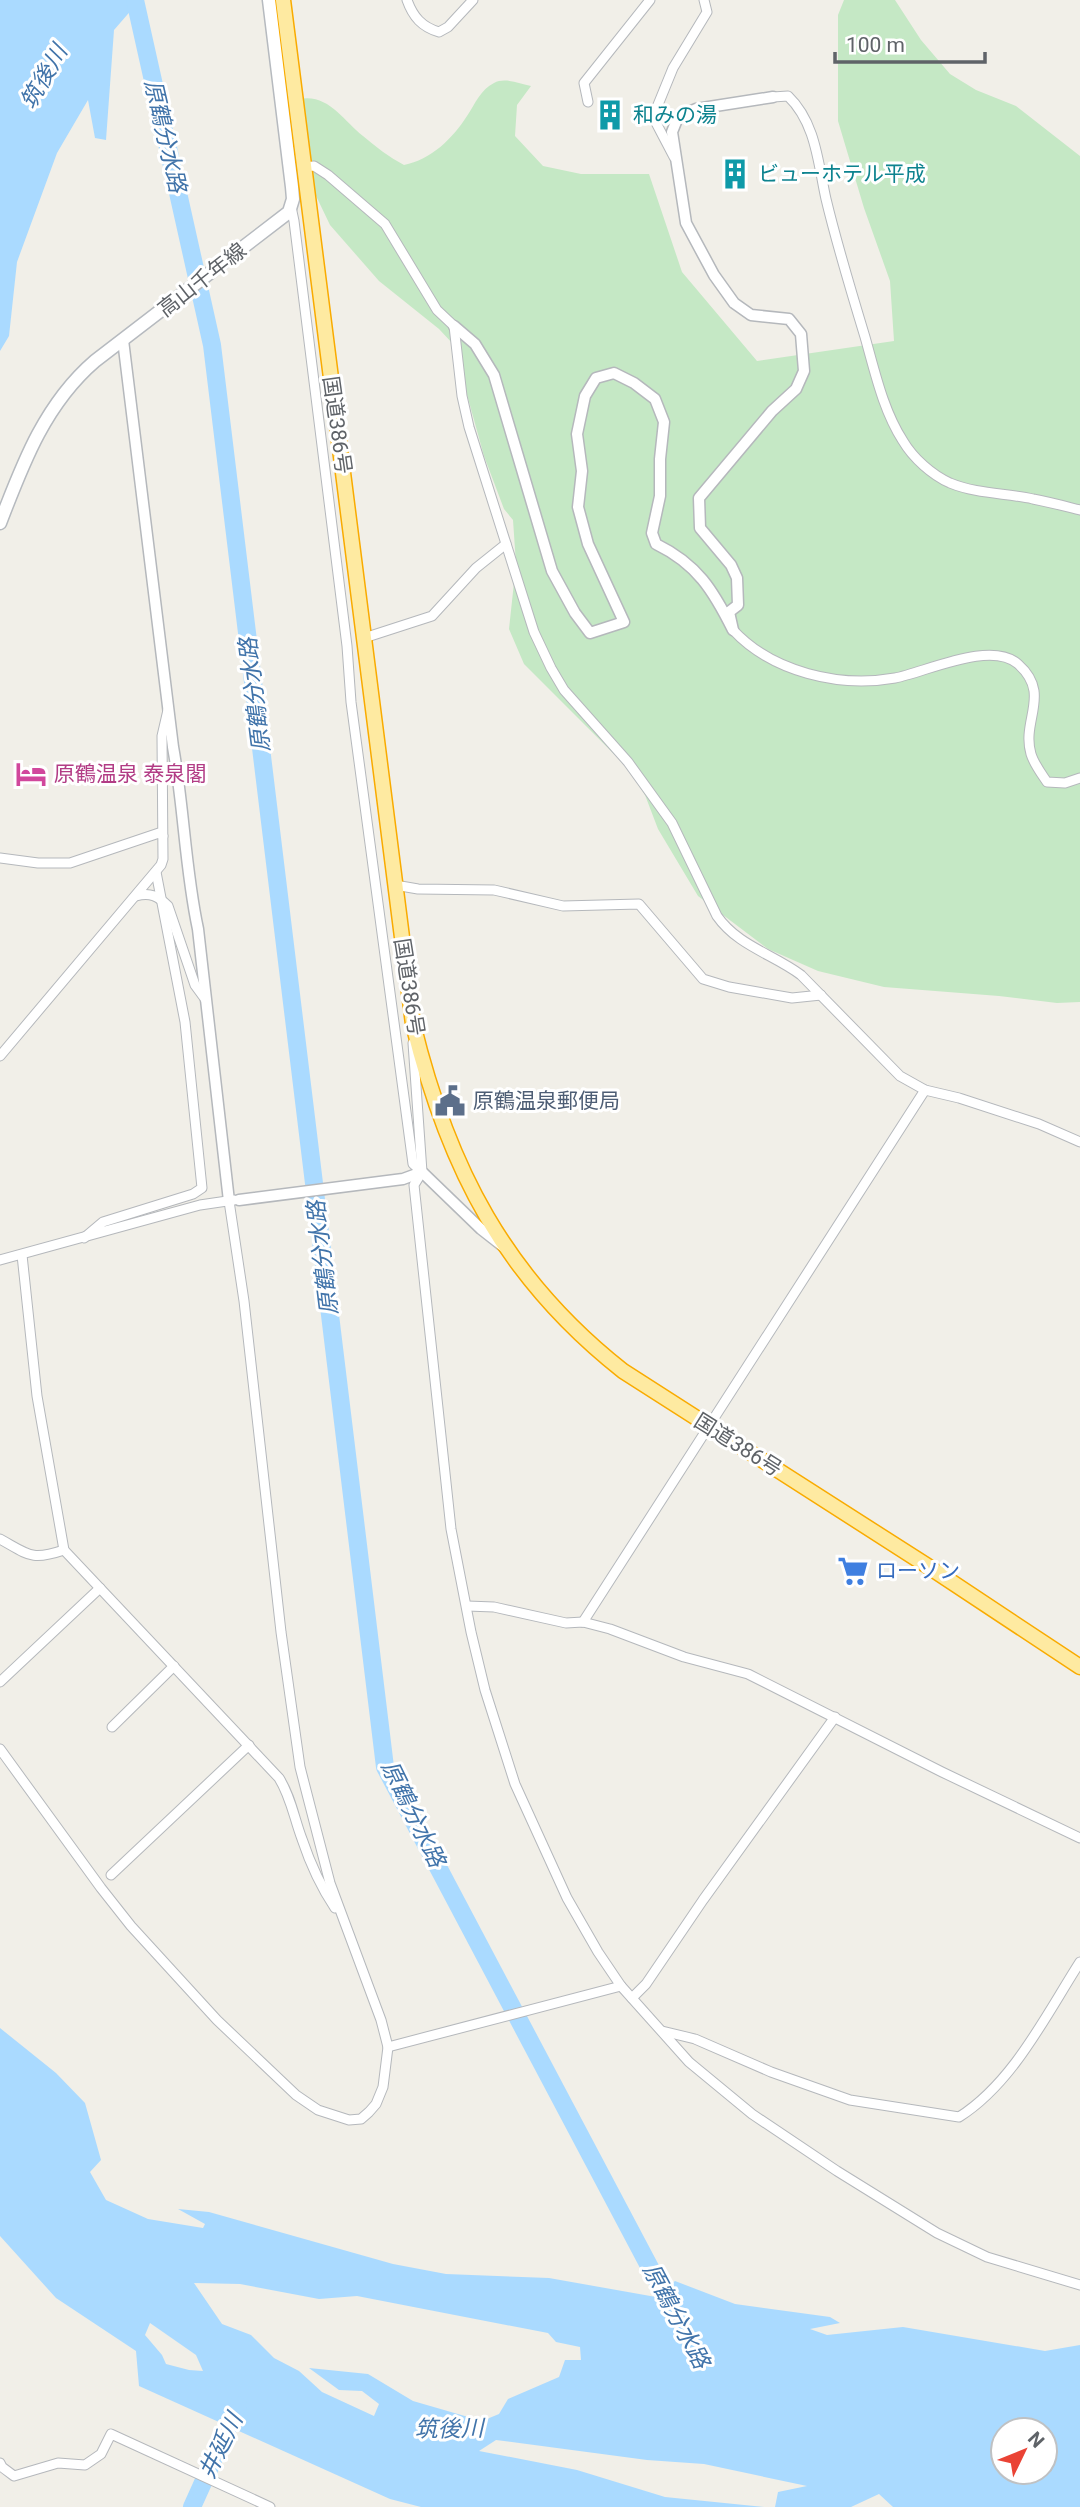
<svg xmlns="http://www.w3.org/2000/svg" width="1080" height="2507" font-family="Roboto,'Noto Sans JP',sans-serif">
	<style>
		.green { fill: #c5e8c5 }
		.water { fill: #aadaff; fill-rule: evenodd }
		.lines { fill: none; stroke-linecap: round; stroke-linejoin: round }
		.river { stroke: #aadaff; stroke-width: 18 }
		.minor-casing { stroke: #b5b8bc; stroke-width: 11 }
		.tertiary-casing { stroke: #b5b8bc; stroke-width: 13 }
		.secondary-casing { stroke: #b6babf; stroke-width: 15 }
		.trunk-casing { stroke: #f9ab00; stroke-width: 17 }
		.minor { stroke: #fff; stroke-width: 9 }
		.tertiary { stroke: #fff; stroke-width: 10 }
		.secondary { stroke: #fff; stroke-width: 12 }
		.trunk { stroke: #feeaa1; stroke-width: 14 }
		.labels { text-anchor: middle; dominant-baseline: central; stroke-width: 6; stroke-linejoin: round; paint-order: stroke }
		.culture-label { font-size: 21px; fill: #0d838f; stroke: #fff; text-anchor: start }
		.street-label { font-size: 21px; fill: #5f6368; stroke: #fff }
		.hotel-label { font-size: 21px; fill: #b23c85; stroke: #fff; text-anchor: start }
		.service-label { font-size: 21px; fill: #4e5e75; stroke: #fff; text-anchor: start }
		.shop-label { font-size: 21px; fill: #366cbe; stroke: #fff; text-anchor: start }
		.water-label { font-size: 23px; font-style: italic; fill: #4174aa; stroke: #fff }
	</style>
	<rect width="100%" height="100%" fill="#f1efe8"/>
	<!-- green -->
	<path class="green" d="M844 0H895L921 40 950 74 976 90 1016 106 1080 156V1002L1057 1003 999 996 884 987 818 971 768 949 698 896 658 829 645 795 626 766 524 664 509 629 516 564 513 520 504 509 484 456 453 344 439 329 379 281 330 225 306 175 299 99C328 93 343 120 363 136 376 147 389 157 404 165 431 160 453 138 467 116 475 104 481 89 494 83 505 77 520 84 531 86L517 105 515 136 543 166 581 174H649L682 272 757 361 894 341 890 281 864 208 838 121V15Z"/>
	<!-- water -->
	<g class="water">
		<polygon points="0,0 140,0 114,30 106,140 95,138 88,100 57,153 17,262 9,336 0,351"/>
		<path d="M0 2028 56 2073 85 2103 101 2160 90 2172 106 2200 148 2219 203 2228 205 2224 178 2209 209 2212 393 2264 446 2274 549 2278 656 2297 675 2281 735 2304 830 2317 840 2323 810 2329 827 2335 903 2327 1045 2351 1080 2345V2507H893L879 2494 851 2507H775L778 2492 807 2486 704 2464 647 2460 496 2440 479 2451 577 2470 665 2497 764 2507H421L390 2499 139 2386 136 2351 56 2298 0 2236ZM194 2283 240 2284 319 2299 357 2296 548 2333 556 2342 580 2347 581 2360H565L559 2377 508 2399 499 2414 482 2421 413 2401 368 2374 309 2368 339 2390 362 2391 379 2404 374 2416 322 2392 299 2371 274 2358 251 2335 222 2324ZM150 2323 196 2355 203 2371 189 2370 166 2364 162 2355 145 2335ZM1003 2430H1045V2472H1003Z"/>
	</g>
	<g class="lines">
		<!-- river -->
		<g class="river">
			<polyline points="135,0 212,345 385,1767 674,2313"/>
			<polyline points="192,2507 238,2405"/>
		</g>
		<!-- minor casing -->
		<g class="minor-casing">
			<g id="minor">
				<path d="M407 0C413 17 422 27 439 32L448 27 473 0"/>
				<path d="M773 97 788 96C816 123 818 163 826 199 837 245 851 291 865 337 875 372 883 410 903 441 913 458 932 475 950 483 977 494 1006 493 1033 499 1049 502 1064 506 1080 510"/>
				<polyline points="588,102 584,83 650,0"/>
				<polyline points="674,157 653,117 673,68 707,12 704,0"/>
				<path d="M303 167 314 166 328 175 385 224 437 310 454 326 462 396 469 427 534 632 551 668 564 690 628 762 672 823 717 916C738 946 773 954 801 975L900 1076 925 1090 959 1098 1039 1124 1080 1142"/>
				<polyline points="291,207 294,221 347,646 351,702 413,1164 422,1172"/>
				<path d="M733 630C772 672 839 688 895 678 926 672 991 640 1018 664 1052 694 1021 720 1031 754 1034 764 1041 773 1047 782L1065 783 1080 778"/>
				<polyline points="364,638 432,616 476,568 506,544"/>
				<polyline points="0,858 38,863 70,863 159,833 163,836"/>
				<polyline points="395,885 418,889 494,890 563,906 639,904 703,979 729,987 792,998 821,995"/>
				<path d="M136 896C150 892 158 896 168 906L195 985 206 1000"/>
				<polyline points="413,1043 422,1172 414,1185 451,1529 471,1632 485,1690 515,1784 567,1898 598,1952 621,1986 689,2062 752,2114 837,2171 937,2233 987,2257 1080,2285"/>
				<polyline points="0,1056 161,865 163,859 162,736 168,710"/>
				<polyline points="84,1238 103,1222 193,1194 202,1188 185,1022 156,872"/>
				<path d="M22 1255 37 1396 64 1550 279 1778C291 1797 294 1818 302 1839 310 1863 321 1887 335 1908"/>
				<polyline points="0,1260 200,1205 234,1200"/>
				<path d="M0 1539C29 1555 31 1561 64 1550"/>
				<polyline points="467,1606 494,1607 566,1623 583,1622 610,1629 684,1657 748,1674 942,1772 1080,1838"/>
				<polyline points="583,1622 925,1090"/>
				<polyline points="0,1682 100,1588"/>
				<polyline points="112,1727 174,1666"/>
				<polyline points="0,1749 101,1888 131,1926 217,2020 296,2095 318,2110 349,2120 361,2119 369,2112 376,2104 383,2087 388,2047 381,2020 330,1883 300,1767 281,1632 244,1301 229,1201"/>
				<polyline points="111,1875 249,1745"/>
				<polyline points="632,1998 646,1984 703,1900 835,1717"/>
				<path d="M662 2031 695 2039 771 2072 850 2100 959 2117C1013 2083 1046 2015 1080 1962"/>
				<polyline points="388,2047 621,1986"/>
				<polyline points="0,2463 2,2467 14,2476 58,2463 85,2465 101,2454 111,2434 270,2507"/>
			</g>
		</g>
		<!-- tertiary casing -->
		<g class="tertiary-casing">
			<g id="tertiary">
				<path d="M454 326 475 344 494 375 552 571 575 613 590 633 624 622 588 544 578 507 582 471 577 434 585 396 596 378 614 373 634 383 655 399 664 422 660 459V496L652 533 656 544C697 564 713 590 733 630L729 612 738 605 737 578 731 565 700 528 699 498 772 411 796 389 804 371 801 334 789 319 751 315 734 303 714 275 686 223 672 132 678 117 696 109 773 97"/>
				<path d="M123 340 173 747C184 807 185 869 198 929L229 1201"/>
				<polyline points="239,1200 403,1179 422,1172 481,1229 504,1247"/>
			</g>
		</g>
		<!-- secondary casing -->
		<g class="secondary-casing">
			<path id="secondary" d="M0 523C23 463 45 404 95 361L289 212 293 199 292 187 269 0"/>
		</g>
		<!-- trunk casing -->
		<g class="trunk-casing">
			<path id="trunk" d="M283 0 413 1024C448 1168 505 1278 623 1371L926 1565 1080 1667"/>
		</g>
		<!-- minor -->
		<use href="#minor" class="minor"/>
		<!-- tertiary -->
		<use href="#tertiary" class="tertiary"/>
		<!-- secondary -->
		<use href="#secondary" class="secondary"/>
		<!-- trunk -->
		<use href="#trunk" class="trunk"/>
	</g>
	<!-- icons -->
	<defs>
		<g id="building-bare" transform="scale(2.415)"><path d="M-4-6H4V6H1V3H-1V6H-4ZM-2.5-4.3h1.7v1.8h-1.7ZM.8-4.3h1.7v1.8H.8ZM-2.5-1h1.7V.8h-1.7ZM.8-1h1.7V.8H.8Z" fill="#0f9aa8" stroke="#fff" stroke-width="2.5" paint-order="stroke"/></g>
		<g id="hotel-bare" transform="scale(2.415)"><path d="M-6-4.5h1.5V1H6V5H4.5V3h-9V5H-6ZM-4 0a1.8 1.8 0 1 1 3.6 0ZM.5 0V-2.5h3Q6-2.5 6 0Z" fill="#d1479c" stroke="#fff" stroke-width="2.5" paint-order="stroke"/></g>
		<g id="civic-bare" transform="scale(2.415)"><path d="M-.6-6.5H3V-4.5H.6V-3L4-1V1h2V6H-6V1h2V-1L-.6-3ZM-1.2 2.5V6h2.4V2.5Z" fill="#5c6f8a" stroke="#fff" stroke-width="2.5" paint-order="stroke"/></g>
		<g id="supermarket-bare" transform="scale(2.415)"><path d="M-6-5.5h2.5l.6 2H6L4.5 2H-2.5L-4.4-4H-6ZM-1.5 3.2a1.3 1.3 0 1 0 .1 0ZM3 3.2a1.3 1.3 0 1 0 .1 0Z" fill="#3f7fe0" stroke="#fff" stroke-width="2.5" paint-order="stroke"/></g>
	</defs>
	<g fill-rule="evenodd">
		<use href="#building-bare" x="610" y="115"/>
		<use href="#building-bare" x="735" y="174"/>
		<use href="#hotel-bare" x="31" y="774"/>
		<use href="#civic-bare" x="450" y="1101"/>
		<use href="#supermarket-bare" x="853" y="1571"/>
	</g>
	<g class="labels">
		<!-- culture labels -->
		<g class="culture-label">
			<text x="633" y="115">和みの湯</text>
			<text x="758" y="174">ビューホテル平成</text>
		</g>
		<!-- street labels -->
		<g class="street-label">
			<text transform="translate(202 280) rotate(-38)">高山千年線</text>
			<text transform="translate(337 425) rotate(82)">国道386号</text>
			<text transform="translate(409 987) rotate(81)">国道386号</text>
			<text transform="translate(738 1445) rotate(32)">国道386号</text>
		</g>
		<!-- hotel labels -->
		<g class="hotel-label">
			<text x="54" y="774">原鶴温泉 泰泉閣</text>
		</g>
		<!-- service labels -->
		<g class="service-label">
			<text x="473" y="1101">原鶴温泉郵便局</text>
		</g>
		<!-- shop labels -->
		<g class="shop-label">
			<text x="876" y="1571">ローソン</text>
		</g>
		<!-- water labels -->
		<g class="water-label">
			<text transform="translate(44 77) rotate(-60)">筑後川</text>
			<text transform="translate(165 136) rotate(77)">原鶴分水路</text>
			<text transform="translate(255 695) rotate(-97)">原鶴分水路</text>
			<text transform="translate(323 1258) rotate(-97)">原鶴分水路</text>
			<text transform="translate(413 1814) rotate(64)">原鶴分水路</text>
			<text transform="translate(676 2316) rotate(62)">原鶴分水路</text>
			<text transform="translate(449 2429) rotate(-1)">筑後川</text>
			<text transform="translate(221 2446) rotate(-64)">井延川</text>
		</g>
	</g>
	<!-- north arrow -->
	<g transform="translate(1024 2451) rotate(47)"><circle r="33" fill="#ffffff" stroke="#bfc1c3" stroke-width="2"/>
	<path d="M0-5L12 26L0 18L-12 26Z" fill="#ea4335"/>
	<text y="-10" font-size="19" font-weight="bold" text-anchor="middle" fill="#5f6368">N</text>
	</g>
	<!-- scale -->
	<path d="M835 52v10h150v-10" fill="none" stroke="#5f6368" stroke-width="3.5"/>
	<text x="846" y="52" font-size="21" fill="#5f6368" stroke="#ffffff" stroke-width="5" paint-order="stroke">100 m</text>
</svg>
